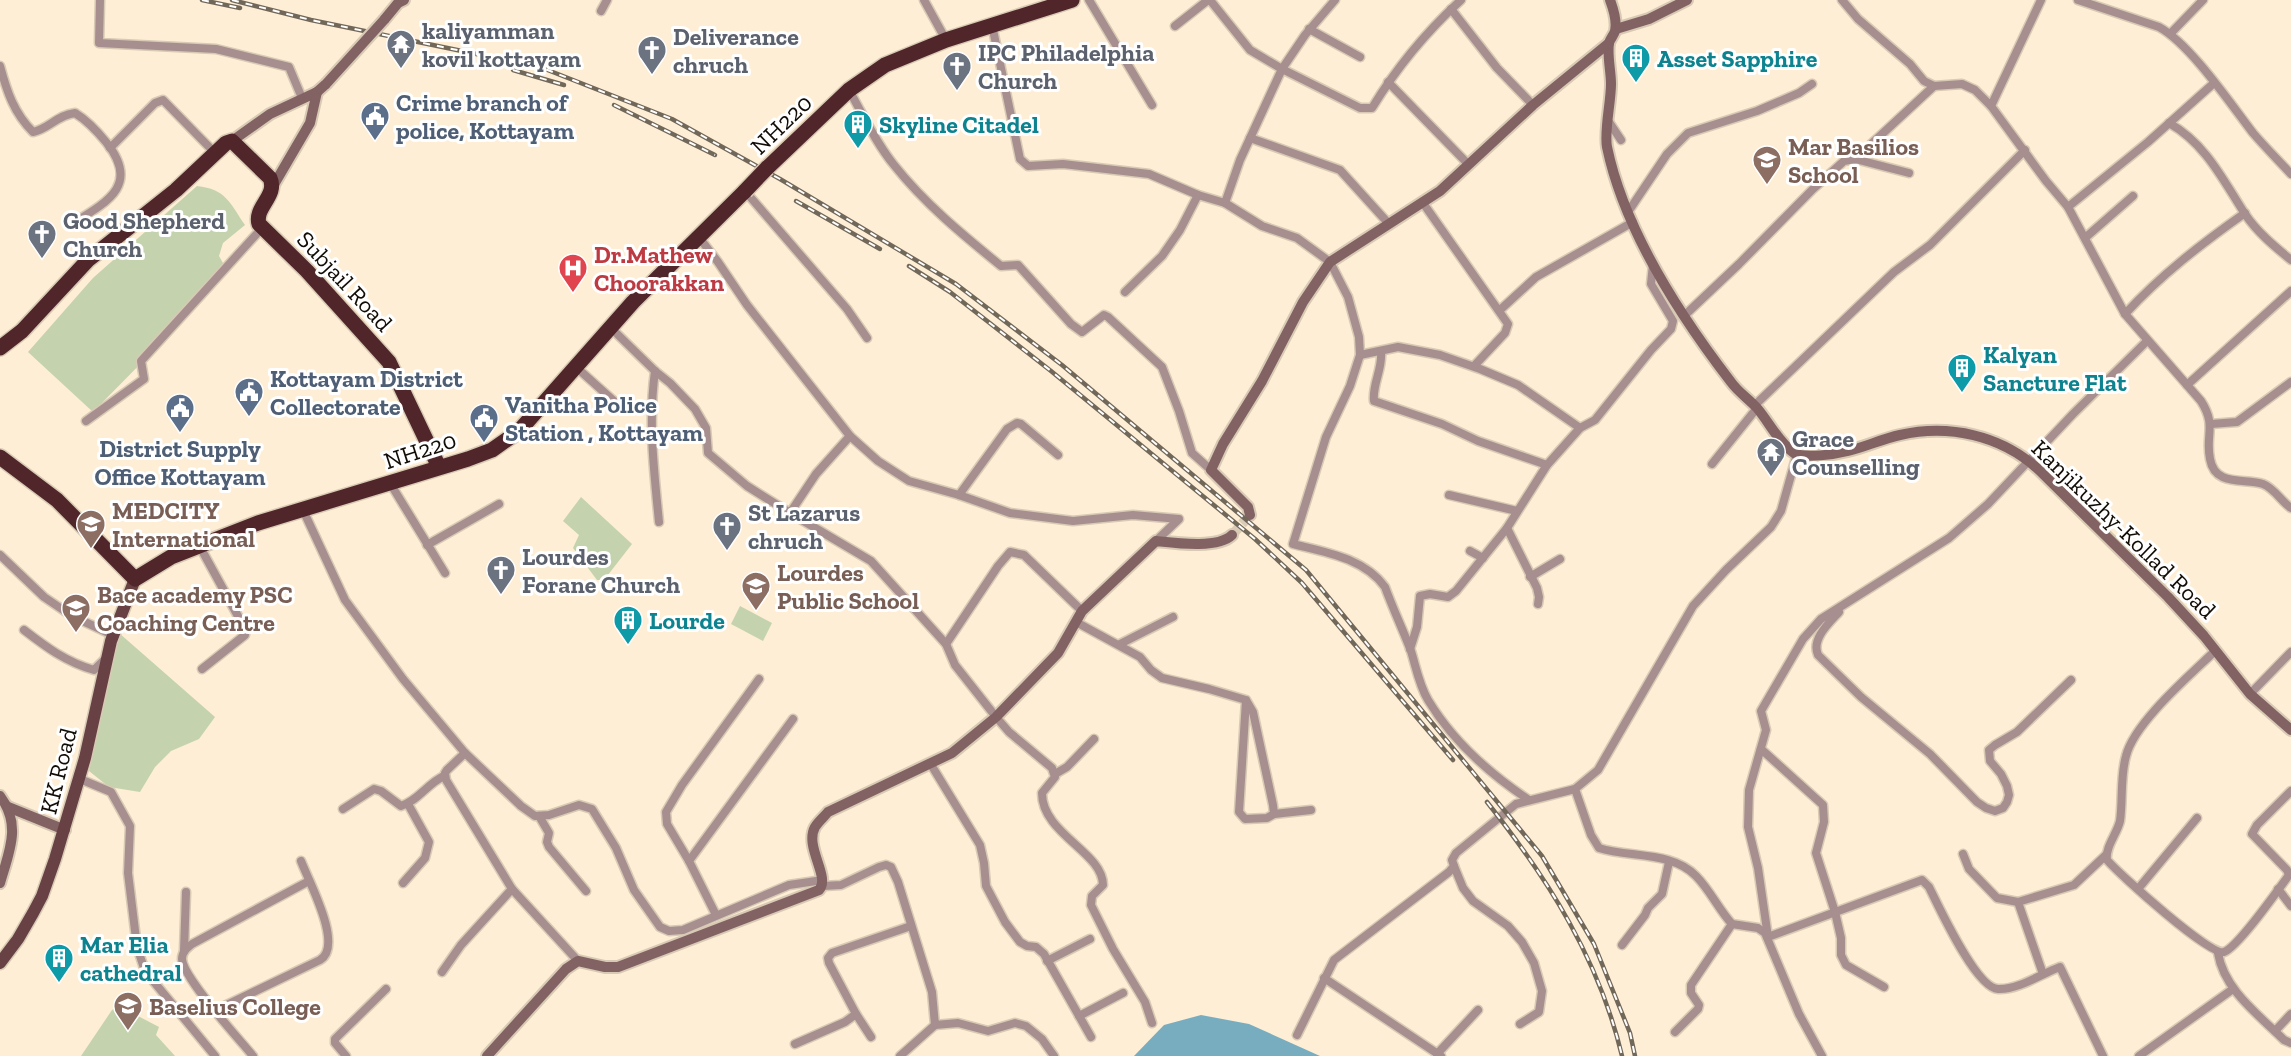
<svg xmlns="http://www.w3.org/2000/svg" width="2291" height="1056" font-family="'Zilla Slab',serif">
	<style>
		.green { fill: #c4d3ae }
		.water { fill: #78adc0 }
		.lines { fill: none; stroke-linecap: round; stroke-linejoin: round }
		.secondary-tunnel { stroke: #daccb6; stroke-width: 10; stroke-dasharray: 10 5; stroke-linecap: butt }
		.street-casing { stroke: #d8cab4; stroke-width: 11 }
		.secondary-casing { stroke: #d8cab4; stroke-width: 14 }
		.primary-casing { stroke: #d8cab4; stroke-width: 15 }
		.highway-casing { stroke: #d8cab4; stroke-width: 18 }
		.street { stroke: #a78f90; stroke-width: 8 }
		.secondary { stroke: #826263; stroke-width: 10 }
		.primary { stroke: #674144; stroke-width: 12 }
		.highway { stroke: #50262a; stroke-width: 15 }
		.rail-casing { stroke: #72685a; stroke-width: 4.5 }
		.rail { stroke: #fff; stroke-width: 2; stroke-dasharray: 7; stroke-linecap: butt }
		.secondary-bridge-casing { stroke: #d8cab4; stroke-width: 14; stroke-linecap: butt }
		.highway-bridge-casing { stroke: #d8cab4; stroke-width: 18; stroke-linecap: butt }
		.secondary-bridge { stroke: #826263; stroke-width: 10 }
		.highway-bridge { stroke: #50262a; stroke-width: 15 }
		.labels { text-anchor: middle; dominant-baseline: central; stroke-width: 6; stroke-linejoin: round; paint-order: stroke }
		.worship-label { font-size: 24px; font-weight: bold; fill: #5b616d; stroke: #fff; text-anchor: start }
		.culture-label { font-size: 24px; font-weight: bold; fill: #0d838f; stroke: #fff; text-anchor: start }
		.service-label { font-size: 24px; font-weight: bold; fill: #4e5e75; stroke: #fff; text-anchor: start }
		.street-label { font-size: 24px; fill: #110c05; stroke: #fff }
		.education-label { font-size: 24px; font-weight: bold; fill: #785e54; stroke: #fff; text-anchor: start }
		.health-label { font-size: 24px; font-weight: bold; fill: #be3a42; stroke: #fff; text-anchor: start }
	</style>
	<rect width="100%" height="100%" fill="#feeed5"/>
	<!-- green -->
	<g class="green">
		<path d="M197 186C226 189 230 203 245 225L223 243 219 256 227 270 152 352 93 412 28 352 93 278Z"/>
		<polygon points="581,497 632,544 604,580 597,580 573,548 579,535 563,521"/>
		<polygon points="740,606 772,623 763,641 731,624"/>
		<polygon points="119,633 215,717 199,739 171,751 155,767 140,792 109,787 89,771"/>
		<polygon points="119,1006 159,1027 156,1035 175,1056 81,1056 112,1010"/>
	</g>
	<!-- water -->
	<polygon class="water" points="1201,1015 1249,1024 1320,1056 1134,1056 1164,1025"/>
	<g class="lines">
		<!-- secondary-tunnel -->
		<polyline class="secondary-tunnel" points="1232,535 1250,515"/>
		<!-- street casing -->
		<g class="street-casing">
			<g id="street">
				<polyline points="100,0 99,43 216,49 289,67 302,98"/>
				<polyline points="924,0 946,40"/>
				<polyline points="1089,0 1152,105"/>
				<path d="M1210 0 1250 50 1282 69 1360 108H1372C1397 67 1426 32 1461 0"/>
				<polyline points="1842,0 1858,19 1910,64 1924,81 1934,86 1962,84 1975,90 1991,106"/>
				<path d="M2041 0 1991 106 2046 181 2068 207 2125 314 2201 401C2217 426 2205 435 2210 459 2215 487 2244 478 2263 484 2274 488 2282 502 2291 508"/>
				<path d="M2078 0 2159 27C2190 44 2230 103 2253 133 2265 147 2278 160 2291 174"/>
				<polyline points="1451,9 1497,68 1533,105"/>
				<polyline points="601,11 607,0"/>
				<path d="M992 25 1020 159 1028 166 1063 164 1149 174 1198 195 1225 203 1262 226 1297 238 1330 262 1348 297 1359 337 1360 355 1350 386 1326 437 1293 544C1325 552 1364 558 1385 587 1393 609 1403 630 1411 651 1416 667 1419 685 1428 700 1452 740 1490 774 1529 800"/>
				<polyline points="1175,26 1208,0"/>
				<polyline points="1309,29 1360,57"/>
				<polyline points="2171,33 2203,0"/>
				<path d="M0 66C7 92 14 113 33 132 49 129 57 115 75 113 88 121 97 131 106 142 139 183 111 200 75 222"/>
				<polyline points="1388,82 1468,164"/>
				<path d="M849 90C863 115 876 143 894 165 925 204 963 235 1001 266L1018 265 1071 324 1082 332 1104 315 1108 317 1162 367 1179 411 1192 453 1211 470"/>
				<polyline points="1609,122 1621,140"/>
				<path d="M2169 123C2206 144 2223 180 2245 214 2257 232 2274 246 2291 260"/>
				<polyline points="1250,138 1340,170 1389,224"/>
				<polyline points="110,148 155,103 163,100 215,153"/>
				<polyline points="1855,159 1934,86"/>
				<polyline points="745,191 847,309 867,338"/>
				<polyline points="1225,203 1240,160 1282,69 1305,35 1335,0"/>
				<polyline points="1423,203 1508,324 1505,333 1474,366"/>
				<polyline points="2068,207 2148,142 2214,83"/>
				<polyline points="1628,212 1667,154 1688,133 1757,111 1799,93 1812,84"/>
				<polyline points="698,236 718,262 747,305 850,436 878,461 909,481 959,495 1010,513 1073,521 1133,515 1179,519 1156,541"/>
				<polyline points="2085,238 2133,196"/>
				<polyline points="1125,292 1162,256 1180,230 1198,195"/>
				<polyline points="1500,310 1536,277 1633,222"/>
				<path d="M2125 314C2161 275 2201 244 2245 213"/>
				<polyline points="1685,315 1739,264 1813,189 1844,161 1855,159 1909,173"/>
				<polyline points="610,327 655,371 670,383 695,409 706,428 708,453 747,486 790,513"/>
				<path d="M1381 351C1383 369 1372 384 1374 401L1442 424 1478 441 1547 465"/>
				<polyline points="1360,355 1398,347 1440,355 1480,369 1518,385 1580,428"/>
				<polyline points="576,367 615,402"/>
				<path d="M655 371C648 422 654 471 659 522"/>
				<polyline points="2187,385 2291,291"/>
				<polyline points="1755,405 1894,272 1930,245 2025,150"/>
				<polyline points="86,421 144,379 141,361 262,228"/>
				<polyline points="2211,424 2237,422 2291,382"/>
				<path d="M850 436 816 474 790 513 871 561 946 644 955 665 996 717 1009 732 1052 768 1055 777 1042 793C1042 834 1103 852 1103 885L1092 896 1091 905 1113 949 1145 1002 1152 1023"/>
				<polyline points="1712,464 1757,408"/>
				<polyline points="390,483 445,573"/>
				<polyline points="959,495 1007,429 1017,423 1021,424 1058,455"/>
				<polyline points="1449,495 1517,511"/>
				<polyline points="303,510 345,600 403,679 465,753 521,806 535,816 549,815 579,805 592,809 616,848 634,890 660,927 669,931 683,930 789,885 823,880"/>
				<polyline points="1507,528 1537,588 1539,597 1538,604"/>
				<polyline points="199,545 245,629 245,635 202,669"/>
				<polyline points="427,545 499,504"/>
				<polyline points="1470,551 1483,558"/>
				<polyline points="0,555 44,597 72,616 113,635"/>
				<polyline points="1530,577 1560,559"/>
				<path d="M1839 612C1829 623 1811 639 1818 655L1861 697 1930 754 1977 802 1986 808 1995 811 2003 808 2007 802 2009 795 2007 786 2001 774 1990 761 1989 750 1995 745 2017 732 2071 680"/>
				<polyline points="1076,622 1140,657 1151,670 1162,678 1209,689 1246,700 1253,712 1273,805 1274,814 1267,818 1245,819 1239,812 1246,700"/>
				<path d="M24 630C46 647 66 662 94 670L106 658"/>
				<polyline points="946,644 998,566 1010,552 1024,555 1082,611"/>
				<polyline points="1120,644 1173,617"/>
				<polyline points="1410,649 1417,627 1420,596 1430,594 1448,597 1456,591 1507,528 1547,465 1580,428 1595,420 1651,350 1671,329 1673,321 1651,284 1653,264"/>
				<path d="M2215 651C2189 676 2134 723 2126 756 2120 777 2123 800 2120 821 2117 834 2105 847 2107 860 2119 874 2211 957 2224 952 2238 947 2278 890 2289 875L2287 870 2252 834 2257 825 2291 791"/>
				<polyline points="2250,694 2291,652"/>
				<polyline points="1761,749 1823,805 1824,822 1816,853 1835,912 1841,938 1841,955 1846,965 1884,987"/>
				<polyline points="465,753 447,770 445,773 446,780 512,889 578,961"/>
				<polyline points="930,763 980,845 984,863 986,886 1005,922 1020,942 1027,946 1036,947 1044,954 1091,1037"/>
				<polyline points="1055,774 1067,767 1094,739"/>
				<polyline points="80,779 111,792 130,826 128,873 137,947 145,971 215,1056"/>
				<path d="M1575 789 1591 835 1599 848C1630 858 1672 851 1696 876 1710 890 1719 910 1732 924L1758 928 1765 933 1799 1014 1822 1056"/>
				<path d="M343 809 374 789 381 791 401 806C418 801 428 783 444 776"/>
				<polyline points="1274,814 1311,810"/>
				<polyline points="539,816 549,833 547,842 549,847 586,891"/>
				<polyline points="1963,854 1969,869 1997,898 2018,902"/>
				<polyline points="689,861 667,824 666,812 682,785 759,679"/>
				<polyline points="1454,866 1463,888 1473,901 1508,926 1522,942 1534,963 1542,991 1539,1012 1520,1024"/>
				<polyline points="403,883 425,858 429,842 408,804"/>
				<polyline points="823,886 841,885 879,867 886,865 891,867 898,882 932,992 935,1025 958,1023 988,1031 1015,1023 1026,1026 1042,1039 1054,1056"/>
				<polyline points="2138,889 2197,818"/>
				<polyline points="2278,889 2291,906"/>
				<polyline points="716,915 689,861 793,719"/>
				<polyline points="1622,945 1645,915 1648,908 1662,894 1669,862"/>
				<polyline points="184,951 186,892"/>
				<path d="M2218 953C2224 990 2259 1015 2284 1040L2291 1043"/>
				<polyline points="1047,961 1090,939"/>
				<polyline points="442,972 461,945 512,889"/>
				<polyline points="2043,974 2018,902 2074,885 2106,855"/>
				<polyline points="1324,978 1441,1056"/>
				<path d="M214 1011 320 960C344 946 309 882 301 861"/>
				<polyline points="856,1014 871,1037"/>
				<polyline points="1079,1016 1123,993"/>
				<polyline points="2275,1031 2291,1014"/>
				<polyline points="1675,1032 1698,1009 1699,1005 1691,993 1691,985 1732,924"/>
				<polyline points="1297,1035 1334,960 1449,872 1454,866 1452,860 1456,853 1516,804 1575,789 1598,770 1693,606 1726,570 1771,527 1781,511 1797,454"/>
				<polyline points="795,1044 845,1022 856,1014 829,963 828,958 832,953 911,926"/>
				<polyline points="1437,1054 1478,1010"/>
				<path d="M253 1056C239 1039 183 978 182 959 182 952 187 948 192 944L309 881"/>
				<polyline points="346,1056 335,1043 335,1039 386,989"/>
				<polyline points="900,1056 935,1025"/>
				<path d="M2103 1056 2060 967C2041 974 2018 990 1998 989 1976 988 1939 907 1929 887L1922 880 1768 937 1758 868 1748 827 1749 790 1766 730 1761 711 1803 639 1821 619 1949 538 1988 504 2073 414 2147 341"/>
				<polyline points="2139,1056 2233,989"/>
			</g>
		</g>
		<!-- secondary casing -->
		<g class="secondary-casing">
			<g id="secondary">
				<path d="M1610 0C1613 8 1617 22 1615 31 1614 35 1610 39 1609 43 1607 56 1611 71 1611 84 1611 102 1604 131 1607 147 1624 229 1681 317 1731 382 1738 392 1749 399 1757 408 1769 422 1779 443 1794 453 1805 459 1836 454 1848 451 1865 447 1882 439 1900 435 1949 424 2001 435 2039 470L2168 597 2204 636 2250 694 2291 730"/>
				<polyline points="384,20 398,3 404,0"/>
				<polyline points="1616,29 1649,19 1687,0"/>
				<polyline points="232,141 270,114 317,92 326,84"/>
				<polyline points="272,188 310,123 317,92"/>
				<polyline points="1250,515 1248,507 1211,470 1223,444 1262,381 1303,302 1330,262 1440,191 1533,105 1609,43"/>
				<path d="M0 796C22 825 9 852 0 883"/>
				<polyline points="8,807 65,830"/>
				<path d="M487 1056 566 969 578 961 605 967H618L819 890C831 877 804 847 815 827 818 822 824 817 828 812L952 753 996 717 1058 653 1082 611 1156 541C1175 543 1218 549 1232 535"/>
			</g>
		</g>
		<!-- primary casing -->
		<g class="primary-casing">
			<polyline id="primary" points="0,963 18,939 33,913 42,896 55,859 85,758 111,641 135,579"/>
		</g>
		<!-- highway casing -->
		<g class="highway-casing">
			<g id="highway">
				<polyline points="767,168 849,90 885,65 946,40 1072,0"/>
				<path d="M0 348 22 331 88 260 176 190 226 143 232 141 270 178C278 196 254 207 259 224L307 271 389 362 439 467"/>
				<polyline points="0,457 57,500 135,579 171,557 258,523 468,459 492,450 519,431 633,302 745,191"/>
			</g>
		</g>
		<!-- street -->
		<use href="#street" class="street"/>
		<!-- secondary -->
		<use href="#secondary" class="secondary"/>
		<!-- primary -->
		<use href="#primary" class="primary"/>
		<!-- highway -->
		<use href="#highway" class="highway"/>
		<!-- rail casing -->
		<g class="rail-casing">
			<g id="rail">
				<polyline points="202,0 240,8"/>
				<polyline points="232,0 311,20 540,67 672,119 780,179 956,284 1062,365 1306,570 1542,856 1594,944 1630,1033 1635,1056"/>
				<polyline points="513,70 564,85"/>
				<polyline points="614,105 715,155"/>
				<polyline points="796,201 880,249"/>
				<polyline points="909,266 950,292 1051,371 1255,539 1302,583 1453,760"/>
				<path d="M1487 802C1548 879 1599 959 1622 1056"/>
			</g>
		</g>
		<!-- rail -->
		<use href="#rail" class="rail"/>
		<!-- secondary-bridge casing -->
		<g class="secondary-bridge-casing">
			<polyline id="secondary-bridge" points="326,84 384,20"/>
		</g>
		<!-- highway-bridge casing -->
		<g class="highway-bridge-casing">
			<polyline id="highway-bridge" points="745,191 767,168"/>
		</g>
		<!-- secondary-bridge -->
		<use href="#secondary-bridge" class="secondary-bridge"/>
		<!-- highway-bridge -->
		<use href="#highway-bridge" class="highway-bridge"/>
	</g>
	<!-- icons -->
	<defs>
		<g id="temple-pin" transform="scale(1.5)"><path d="M0 17L-7.5 6A9.5 9.5 0 1 1 7.5 6Z" fill="#6b7280" stroke="#fff"/><path d="M0-6L5-2H3V0L6.5 2.5H4V6H1.5V3h-3V6H-4V2.5H-6.5L-3 0V-2H-5Z" fill="#fff"/></g>
		<g id="church-pin" transform="scale(1.5)"><path d="M0 17L-7.5 6A9.5 9.5 0 1 1 7.5 6Z" fill="#6b7280" stroke="#fff"/><path d="M-1.2-6h2.4v3.5h3.3v2.4h-3.3V6h-2.4V-.1h-3.3v-2.4h3.3Z" fill="#fff"/></g>
		<g id="building-pin" transform="scale(1.5)"><path d="M0 17L-7.5 6A9.5 9.5 0 1 1 7.5 6Z" fill="#0f9aa8" stroke="#fff"/><path d="M-4-6H4V6H1V3H-1V6H-4ZM-2.5-4.3h1.7v1.8h-1.7ZM.8-4.3h1.7v1.8H.8ZM-2.5-1h1.7V.8h-1.7ZM.8-1h1.7V.8H.8Z" fill="#fff"/></g>
		<g id="civic-pin" transform="scale(1.5)"><path d="M0 17L-7.5 6A9.5 9.5 0 1 1 7.5 6Z" fill="#5c6f8a" stroke="#fff"/><path d="M-.6-6.5H3V-4.5H.6V-3L4-1V1h2V6H-6V1h2V-1L-.6-3ZM-1.2 2.5V6h2.4V2.5Z" fill="#fff"/></g>
		<g id="school-pin" transform="scale(1.5)"><path d="M0 17L-7.5 6A9.5 9.5 0 1 1 7.5 6Z" fill="#8d6e63" stroke="#fff"/><path d="M0-5L7-2L0 1L-7-2ZM-4 1L0 2.5L4 1V4Q0 6-4 4Z" fill="#fff"/></g>
		<g id="hospital-pin" transform="scale(1.5)"><path d="M0 17L-7.5 6A9.5 9.5 0 1 1 7.5 6Z" fill="#e0444e" stroke="#fff"/><path d="M-5-5h3v3.5h4V-5h3V5h-3V1.5h-4V5h-3Z" fill="#fff"/></g>
		<g id="university-pin" transform="scale(1.5)"><path d="M0 17L-7.5 6A9.5 9.5 0 1 1 7.5 6Z" fill="#8d6e63" stroke="#fff"/><path d="M0-5L7-2L0 1L-7-2ZM-4 1L0 2.5L4 1V4Q0 6-4 4Z" fill="#fff"/></g>
	</defs>
	<g fill-rule="evenodd">
		<use href="#temple-pin" x="401" y="44"/>
		<use href="#church-pin" x="652" y="50"/>
		<use href="#building-pin" x="1636" y="58"/>
		<use href="#church-pin" x="957" y="66"/>
		<use href="#civic-pin" x="375" y="116"/>
		<use href="#building-pin" x="858" y="124"/>
		<use href="#school-pin" x="1767" y="160"/>
		<use href="#church-pin" x="42" y="234"/>
		<use href="#hospital-pin" x="573" y="268"/>
		<use href="#building-pin" x="1962" y="368"/>
		<use href="#civic-pin" x="249" y="392"/>
		<use href="#civic-pin" x="180" y="408"/>
		<use href="#civic-pin" x="484" y="418"/>
		<use href="#temple-pin" x="1771" y="452"/>
		<use href="#university-pin" x="91" y="524"/>
		<use href="#church-pin" x="727" y="526"/>
		<use href="#church-pin" x="501" y="570"/>
		<use href="#school-pin" x="756" y="586"/>
		<use href="#school-pin" x="76" y="608"/>
		<use href="#building-pin" x="628" y="620"/>
		<use href="#building-pin" x="59" y="958"/>
		<use href="#university-pin" x="128" y="1006"/>
	</g>
	<g class="labels">
		<!-- worship labels -->
		<g class="worship-label">
			<text x="422" y="30">kaliyamman<tspan x="422" dy="28">kovil kottayam</tspan></text>
			<text x="673" y="36">Deliverance<tspan x="673" dy="28">chruch</tspan></text>
			<text x="978" y="52">IPC Philadelphia<tspan x="978" dy="28">Church</tspan></text>
			<text x="63" y="220">Good Shepherd<tspan x="63" dy="28">Church</tspan></text>
			<text x="1792" y="438">Grace<tspan x="1792" dy="28">Counselling</tspan></text>
			<text x="748" y="512">St Lazarus<tspan x="748" dy="28">chruch</tspan></text>
			<text x="522" y="556">Lourdes<tspan x="522" dy="28">Forane Church</tspan></text>
		</g>
		<!-- culture labels -->
		<g class="culture-label">
			<text x="1657" y="58">Asset Sapphire</text>
			<text x="879" y="124">Skyline Citadel</text>
			<text x="1983" y="354">Kalyan<tspan x="1983" dy="28">Sancture Flat</tspan></text>
			<text x="649" y="620">Lourde</text>
			<text x="80" y="944">Mar Elia<tspan x="80" dy="28">cathedral</tspan></text>
		</g>
		<!-- service labels -->
		<g class="service-label">
			<text x="396" y="102">Crime branch of<tspan x="396" dy="28">police, Kottayam</tspan></text>
			<text x="270" y="378">Kottayam District<tspan x="270" dy="28">Collectorate</tspan></text>
			<text x="505" y="404">Vanitha Police<tspan x="505" dy="28">Station , Kottayam</tspan></text>
			<text x="180" y="448" text-anchor="middle">District Supply<tspan x="180" dy="28">Office Kottayam</tspan></text>
		</g>
		<!-- street labels -->
		<g class="street-label">
			<text transform="translate(781 124) rotate(-44)">NH220</text>
			<text transform="translate(345 281) rotate(47)">Subjail Road</text>
			<text transform="translate(420 450) rotate(-18)">NH220</text>
			<text transform="translate(2124 529) rotate(44)">Kanjikuzhy-Kollad Road</text>
			<text transform="translate(58 771) rotate(-76)">KK Road</text>
		</g>
		<!-- education labels -->
		<g class="education-label">
			<text x="1788" y="146">Mar Basilios<tspan x="1788" dy="28">School</tspan></text>
			<text x="112" y="510">MEDCITY<tspan x="112" dy="28">International</tspan></text>
			<text x="777" y="572">Lourdes<tspan x="777" dy="28">Public School</tspan></text>
			<text x="97" y="594">Bace academy PSC<tspan x="97" dy="28">Coaching Centre</tspan></text>
			<text x="149" y="1006">Baselius College</text>
		</g>
		<!-- health labels -->
		<g class="health-label">
			<text x="594" y="254">Dr.Mathew<tspan x="594" dy="28">Choorakkan</tspan></text>
		</g>
	</g>
</svg>
